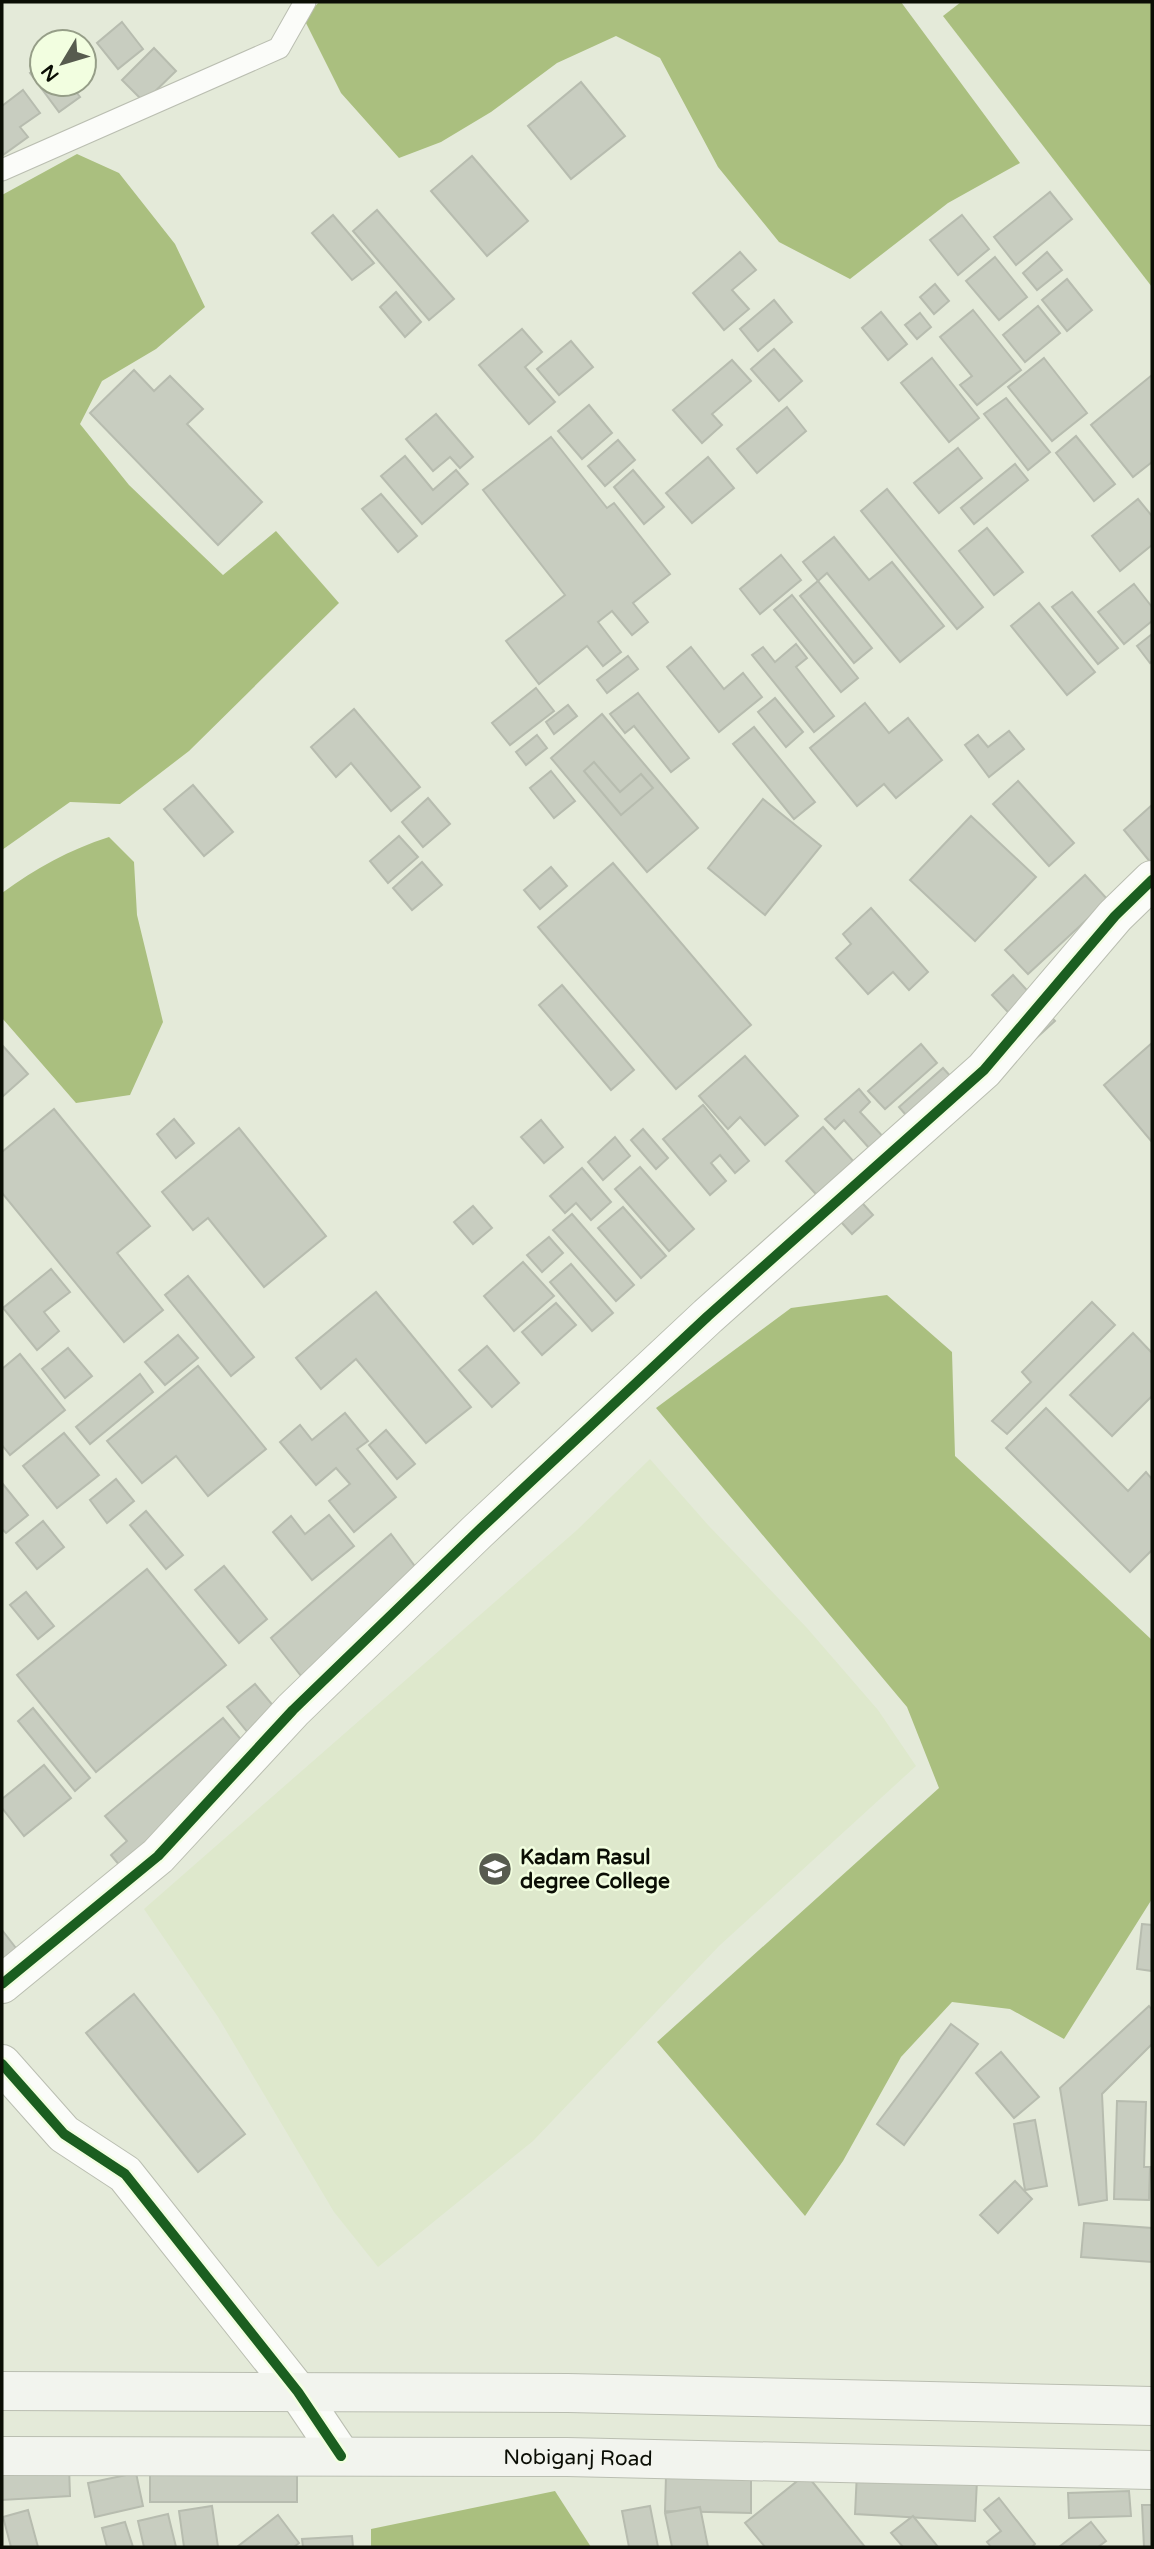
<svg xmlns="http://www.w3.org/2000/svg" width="1154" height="2549" font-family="'Varela Round',sans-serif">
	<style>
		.built { fill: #dee8cc }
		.water { fill: #aabf7f }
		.building { fill: #c8cdc0; stroke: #b7bcaf; stroke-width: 2 }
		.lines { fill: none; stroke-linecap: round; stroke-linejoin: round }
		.service-casing { stroke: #babeb1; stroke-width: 23 }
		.tertiary-casing { stroke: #babeb1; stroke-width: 40 }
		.secondary-casing { stroke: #babeb1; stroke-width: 40 }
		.service { stroke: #fbfcf9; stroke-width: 21 }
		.tertiary { stroke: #fbfcf9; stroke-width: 38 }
		.secondary { stroke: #f2f4ee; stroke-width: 38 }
		.cycleway-casing { stroke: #f2fee0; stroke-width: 15 }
		.cycleway { stroke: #1b5e20; stroke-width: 10 }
		.labels { text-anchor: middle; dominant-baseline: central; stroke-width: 5; stroke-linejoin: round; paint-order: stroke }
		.poi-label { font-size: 21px; font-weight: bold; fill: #0b0e05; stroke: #f2fee0; text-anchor: start }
		.street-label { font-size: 21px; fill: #0b0e05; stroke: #f2fee0 }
	</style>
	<rect width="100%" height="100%" fill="#e4ead9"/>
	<!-- built -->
	<polygon class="built" points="650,1459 708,1525 807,1628 878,1710 916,1766 719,1946 533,2141 378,2267 334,2212 218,2017 144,1909 577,1530"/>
	<!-- water -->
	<g class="water">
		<polygon points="319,2 901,2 1020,163 948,203 850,279 779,242 718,167 660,58 616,36 557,63 491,112 441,142 399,158 341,93 304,19"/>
		<polygon points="961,2 1152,2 1152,287 943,16"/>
		<polygon points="77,154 119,173 175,244 205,307 156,349 102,381 80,424 129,485 223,575 276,531 339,603 189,751 120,804 70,802 2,850 2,195"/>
		<path d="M109 837 134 862 137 915 163 1022 130 1095 76 1103 2 1018V893C36 868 69 850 109 837Z"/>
		<polygon points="887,1295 952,1352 955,1456 1152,1640 1152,1899 1064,2039 1010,2009 952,2002 901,2057 843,2161 805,2216 657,2042 939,1788 907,1707 656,1408 791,1308"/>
		<polygon points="555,2491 591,2547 371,2547 371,2529"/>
	</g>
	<!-- building -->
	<g class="building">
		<polygon points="122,22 143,49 118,69 97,43"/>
		<polygon points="154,48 176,71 144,102 122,80"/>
		<polygon points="42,64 42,84 70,84 80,97 59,112 30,73"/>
		<polygon points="581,82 625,136 571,179 528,126"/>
		<polygon points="23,90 40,113 20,127 28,137 3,155 2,106"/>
		<polygon points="472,156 528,221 487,256 431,191"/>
		<polygon points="1050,192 1072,219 1016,265 994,237"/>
		<polygon points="377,210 454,299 429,320 353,231"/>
		<polygon points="333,215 374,263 352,280 312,233"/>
		<polygon points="962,215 989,249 958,275 930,240"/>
		<polygon points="740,252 756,270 732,290 749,309 724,330 693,293"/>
		<polygon points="1047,252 1062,270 1037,290 1023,273"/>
		<polygon points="995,257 1027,297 999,320 966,281"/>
		<polygon points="1067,279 1092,310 1067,331 1042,300"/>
		<polygon points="935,284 949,301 934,314 920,297"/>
		<polygon points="396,292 421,322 405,337 380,307"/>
		<polygon points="774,300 792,322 758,351 740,329"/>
		<polygon points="1038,306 1060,333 1025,362 1003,335"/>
		<polygon points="973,310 1021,370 977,405 960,385 972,376 940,337"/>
		<polygon points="881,312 907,344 888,360 862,328"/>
		<polygon points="920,313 931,327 917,339 905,325"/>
		<polygon points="522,329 542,352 525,367 555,402 529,424 479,365"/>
		<polygon points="571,341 593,367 559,395 537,369"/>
		<polygon points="774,349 802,381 779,401 751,369"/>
		<polygon points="932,358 979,418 949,442 901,383"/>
		<polygon points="1044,358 1087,413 1052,441 1008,387"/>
		<polygon points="732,360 751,381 712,414 722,425 702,443 673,410"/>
		<polygon points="134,370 154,391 170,376 203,409 187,424 262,502 218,545 90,413"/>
		<polygon points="1152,375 1152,462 1133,477 1091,425"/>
		<polygon points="1006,398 1050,452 1028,470 984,414"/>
		<polygon points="589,405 612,433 582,459 558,431"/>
		<polygon points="787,407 806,431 757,473 737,449"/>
		<polygon points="436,414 473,457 460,468 450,457 433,471 406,439"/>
		<polygon points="1076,436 1115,484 1094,501 1056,453"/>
		<polygon points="551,437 607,508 614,503 670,574 633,603 648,622 632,635 612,611 598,622 621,652 603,666 587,646 539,684 506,641 565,595 483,490"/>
		<polygon points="618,440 635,460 605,486 588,466"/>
		<polygon points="958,448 982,478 939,513 914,483"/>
		<polygon points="405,456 433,490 456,470 468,484 422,524 381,476"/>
		<polygon points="708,457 734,488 692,523 666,493"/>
		<polygon points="1015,464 1028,480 974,524 961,508"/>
		<polygon points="633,470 664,507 644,524 614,487"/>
		<polygon points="887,489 983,607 957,629 861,511"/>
		<polygon points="381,494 417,536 398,552 362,509"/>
		<polygon points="1138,499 1152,516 1152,545 1120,571 1092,536"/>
		<polygon points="987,528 1023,572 994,595 959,551"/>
		<polygon points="834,537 869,580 892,562 944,626 900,662 827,573 818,581 803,562"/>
		<polygon points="781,555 801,580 760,614 740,589"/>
		<polygon points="818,581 872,648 854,663 800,596"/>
		<polygon points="1134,584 1152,607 1152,621 1124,644 1098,612"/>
		<polygon points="1072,592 1118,648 1098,664 1052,607"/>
		<polygon points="792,595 858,678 841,692 774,610"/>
		<polygon points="1039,603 1095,672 1067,695 1011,626"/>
		<polygon points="1152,634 1152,661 1150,663 1137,646"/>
		<polygon points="796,644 807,658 796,667 834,716 814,732 752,655 763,647 775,662"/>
		<polygon points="691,647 724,689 743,673 762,697 719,732 667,667"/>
		<polygon points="628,656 638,669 607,693 597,680"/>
		<polygon points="536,688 554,711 510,745 492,723"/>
		<polygon points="638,693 689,758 671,772 634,726 625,733 610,714"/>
		<polygon points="775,698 803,732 786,747 758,712"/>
		<polygon points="865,703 889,733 908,718 942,760 896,798 884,784 857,806 810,748"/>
		<polygon points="568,705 577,716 554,734 546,722"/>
		<polygon points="354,709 420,787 391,811 351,763 336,777 311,747"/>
		<polygon points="602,714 698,828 647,872 551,758"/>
		<polygon points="754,727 815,802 794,819 733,744"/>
		<polygon points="1009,731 1024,749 989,777 965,745 978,735 988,747"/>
		<polygon points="537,735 547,748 526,765 516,752"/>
		<polygon points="594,762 620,792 641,774 653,788 621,815 584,771"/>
		<polygon points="551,771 575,801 554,818 530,788"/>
		<polygon points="1018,781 1074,843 1049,866 993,804"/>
		<polygon points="193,785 233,832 204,856 164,809"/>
		<polygon points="428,798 450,824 423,847 402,822"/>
		<polygon points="763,799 821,846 765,915 708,868"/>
		<polygon points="1152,805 1152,862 1151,863 1124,830"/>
		<polygon points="971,816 1036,877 975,941 910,880"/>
		<polygon points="399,836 418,857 388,883 370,861"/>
		<polygon points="422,862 442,885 412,910 393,888"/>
		<polygon points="613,863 751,1025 676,1089 538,927"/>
		<polygon points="551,867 567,886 540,909 524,890"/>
		<polygon points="1085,875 1108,900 1028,974 1005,950"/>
		<polygon points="871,908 928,972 909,990 893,972 868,994 836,958 851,944 843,934"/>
		<polygon points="1013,975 1055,1021 1034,1040 992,995"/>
		<polygon points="562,985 634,1070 611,1090 539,1005"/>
		<polygon points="1152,1043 1152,1142 1104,1085"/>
		<polygon points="921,1044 937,1063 885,1109 868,1091"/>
		<polygon points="2,1045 28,1074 2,1097"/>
		<polygon points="745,1056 798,1116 765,1145 740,1117 728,1129 699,1096"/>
		<polygon points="943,1068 962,1089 918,1129 899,1107"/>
		<polygon points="859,1089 870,1102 860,1112 901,1156 887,1168 844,1120 835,1129 825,1119"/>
		<polygon points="703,1105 749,1161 735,1173 720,1155 711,1163 726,1181 710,1195 663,1139"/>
		<polygon points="54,1109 150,1226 117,1253 163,1310 124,1342 2,1193 2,1152"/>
		<polygon points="174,1119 194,1143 176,1158 157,1134"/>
		<polygon points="541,1120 563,1147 544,1163 521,1137"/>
		<polygon points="823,1127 854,1162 839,1177 873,1215 852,1234 786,1161"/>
		<polygon points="239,1128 326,1236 264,1287 208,1218 193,1230 162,1192"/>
		<polygon points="643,1129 668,1158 656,1169 631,1140"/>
		<polygon points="615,1137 630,1156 603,1180 588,1162"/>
		<polygon points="640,1167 694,1229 669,1251 615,1189"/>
		<polygon points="582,1168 611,1202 591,1220 576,1203 565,1213 550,1196"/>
		<polygon points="473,1206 492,1228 473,1244 454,1222"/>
		<polygon points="623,1207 666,1256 641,1278 598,1228"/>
		<polygon points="572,1214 634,1285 616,1301 553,1230"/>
		<polygon points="549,1237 563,1253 542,1272 527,1255"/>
		<polygon points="523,1262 554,1296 514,1331 484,1296"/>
		<polygon points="571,1264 613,1313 592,1331 550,1282"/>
		<polygon points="51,1269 70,1292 44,1312 59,1331 37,1350 3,1308"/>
		<polygon points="188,1276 254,1357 231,1376 165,1295"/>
		<polygon points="376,1292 471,1407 426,1443 356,1359 321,1389 296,1358"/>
		<polygon points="1092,1302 1115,1325 1007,1434 992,1421 1031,1382 1022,1372"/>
		<polygon points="556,1303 576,1325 542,1355 522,1332"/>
		<polygon points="1133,1333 1152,1353 1152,1396 1112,1436 1070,1395"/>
		<polygon points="178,1335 198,1358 165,1385 145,1362"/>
		<polygon points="487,1346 519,1383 492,1407 459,1370"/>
		<polygon points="68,1348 92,1376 65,1398 42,1369"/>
		<polygon points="20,1354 65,1410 10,1455 2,1445 2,1369"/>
		<polygon points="198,1366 266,1449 208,1496 176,1456 142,1483 107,1441"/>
		<polygon points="140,1374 153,1392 90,1444 76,1427"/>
		<polygon points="1046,1408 1128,1491 1146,1472 1152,1479 1152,1550 1130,1572 1006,1448"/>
		<polygon points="345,1413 368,1441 357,1449 396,1497 354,1532 329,1501 350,1484 336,1468 316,1485 280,1442 300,1425 312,1440"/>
		<polygon points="386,1430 415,1464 397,1479 369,1445"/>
		<polygon points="64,1433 99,1475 57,1508 23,1466"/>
		<polygon points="116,1479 134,1501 107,1523 90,1500"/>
		<polygon points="2,1483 28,1515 6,1533 2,1529"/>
		<polygon points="146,1511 183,1555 166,1569 130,1525"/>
		<polygon points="329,1515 354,1546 312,1580 273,1532 291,1516 305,1534"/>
		<polygon points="43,1521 64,1547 37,1569 16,1543"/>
		<polygon points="391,1534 428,1584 313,1691 271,1638"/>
		<polygon points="224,1566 267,1619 239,1643 195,1590"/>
		<polygon points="147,1569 226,1665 96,1772 17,1675"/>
		<polygon points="26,1592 54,1626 38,1639 10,1605"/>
		<polygon points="255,1684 295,1732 266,1755 227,1707"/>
		<polygon points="33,1708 90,1778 75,1791 18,1721"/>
		<polygon points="223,1718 258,1760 125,1872 111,1855 127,1841 105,1816"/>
		<polygon points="44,1765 71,1798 24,1836 2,1808 2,1799"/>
		<polygon points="1142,1924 1152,1925 1152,1971 1137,1969"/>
		<polygon points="2,1930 19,1952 2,1966"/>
		<polygon points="134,1994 245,2134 198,2172 86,2033"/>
		<polygon points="1149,2006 1152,2010 1152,2044 1102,2094 1107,2200 1079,2205 1060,2088"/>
		<polygon points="951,2024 978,2044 904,2145 877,2124"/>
		<polygon points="1001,2052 1039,2097 1014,2118 976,2073"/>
		<polygon points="1117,2101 1146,2102 1144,2167 1150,2167 1149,2200 1114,2199"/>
		<polygon points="1035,2120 1047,2186 1025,2190 1014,2124"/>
		<polygon points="1015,2181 1032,2199 998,2233 980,2215"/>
		<polygon points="1084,2223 1152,2228 1152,2262 1081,2257"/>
		<rect x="150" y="2459" width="147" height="43"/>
		<polygon points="69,2466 70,2496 2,2500 2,2469"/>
		<polygon points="857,2472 977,2480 975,2521 855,2514"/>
		<polygon points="136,2473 143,2506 95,2517 88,2483"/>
		<polygon points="806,2474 865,2547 765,2547 745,2523"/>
		<polygon points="666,2476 751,2477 751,2513 665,2511"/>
		<polygon points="1129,2491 1131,2516 1069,2518 1068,2493"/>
		<polygon points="999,2498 1035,2544 1032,2547 991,2547 987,2542 1001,2531 984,2510"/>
		<polygon points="1142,2505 1152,2505 1152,2547 1144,2547"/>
		<polygon points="212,2506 218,2547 184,2547 179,2511"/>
		<polygon points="650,2506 658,2547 629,2547 622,2511"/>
		<polygon points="700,2507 708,2547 672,2547 665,2513"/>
		<polygon points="28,2510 38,2547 11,2547 3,2517"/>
		<polygon points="168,2514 176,2547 144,2547 138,2521"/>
		<polygon points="278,2515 299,2543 294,2547 237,2547"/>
		<polygon points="913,2516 938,2547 903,2547 891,2533"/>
		<polygon points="125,2522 133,2547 107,2547 102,2528"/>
		<polygon points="1091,2522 1106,2541 1098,2547 1059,2547"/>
		<polygon points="352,2536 353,2547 303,2547 302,2539"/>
	</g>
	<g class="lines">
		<!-- service casing -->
		<g class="service-casing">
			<polyline id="service" points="2,170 279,48 305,2"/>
		</g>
		<!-- tertiary casing -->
		<g class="tertiary-casing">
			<g id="tertiary">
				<polyline points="2,1984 158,1856 293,1710 478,1531 708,1316 984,1070 1115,916 1152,880"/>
				<polyline points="2,2064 64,2134 125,2174 298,2392 341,2456"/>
			</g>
		</g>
		<!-- secondary casing -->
		<g class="secondary-casing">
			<g id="secondary">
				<polyline points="2,2391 568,2393 1152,2406"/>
				<path id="s1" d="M2 2456 567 2457 1152 2470"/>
			</g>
		</g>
		<!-- service -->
		<use href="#service" class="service"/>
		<!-- tertiary -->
		<use href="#tertiary" class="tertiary"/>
		<!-- secondary -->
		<use href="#secondary" class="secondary"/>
		<!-- cycleway casing -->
		<g class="cycleway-casing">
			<g id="cycleway">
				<polyline points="2,1984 158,1856 293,1710 478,1531 708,1316 984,1070 1115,916 1152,880"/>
				<polyline points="2,2064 64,2134 125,2174 298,2392 341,2456"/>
			</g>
		</g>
		<!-- cycleway -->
		<use href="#cycleway" class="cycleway"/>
	</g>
	<!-- icons -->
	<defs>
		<g id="university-disc" transform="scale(1.75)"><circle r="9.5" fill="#575b4f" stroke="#f2fee0"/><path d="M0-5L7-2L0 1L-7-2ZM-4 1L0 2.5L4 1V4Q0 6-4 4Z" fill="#fff"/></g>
	</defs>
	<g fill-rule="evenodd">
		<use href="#university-disc" x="495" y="1869"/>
	</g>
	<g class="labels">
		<!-- poi labels -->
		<g class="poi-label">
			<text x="520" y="1857">Kadam Rasul<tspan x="520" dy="24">degree College</tspan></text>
		</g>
		<!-- street labels -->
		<g class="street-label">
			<text stroke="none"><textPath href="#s1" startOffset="576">Nobiganj Road</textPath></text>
		</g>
	</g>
	<!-- border -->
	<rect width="1154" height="2549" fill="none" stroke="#0b0e05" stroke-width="7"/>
	<!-- north arrow -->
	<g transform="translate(63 63) rotate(232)"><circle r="33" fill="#f2fee0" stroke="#969e88" stroke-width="2"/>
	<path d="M0-5L12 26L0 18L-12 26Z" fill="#575b4f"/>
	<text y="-10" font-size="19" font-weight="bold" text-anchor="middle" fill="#0b0e05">N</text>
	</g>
</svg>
